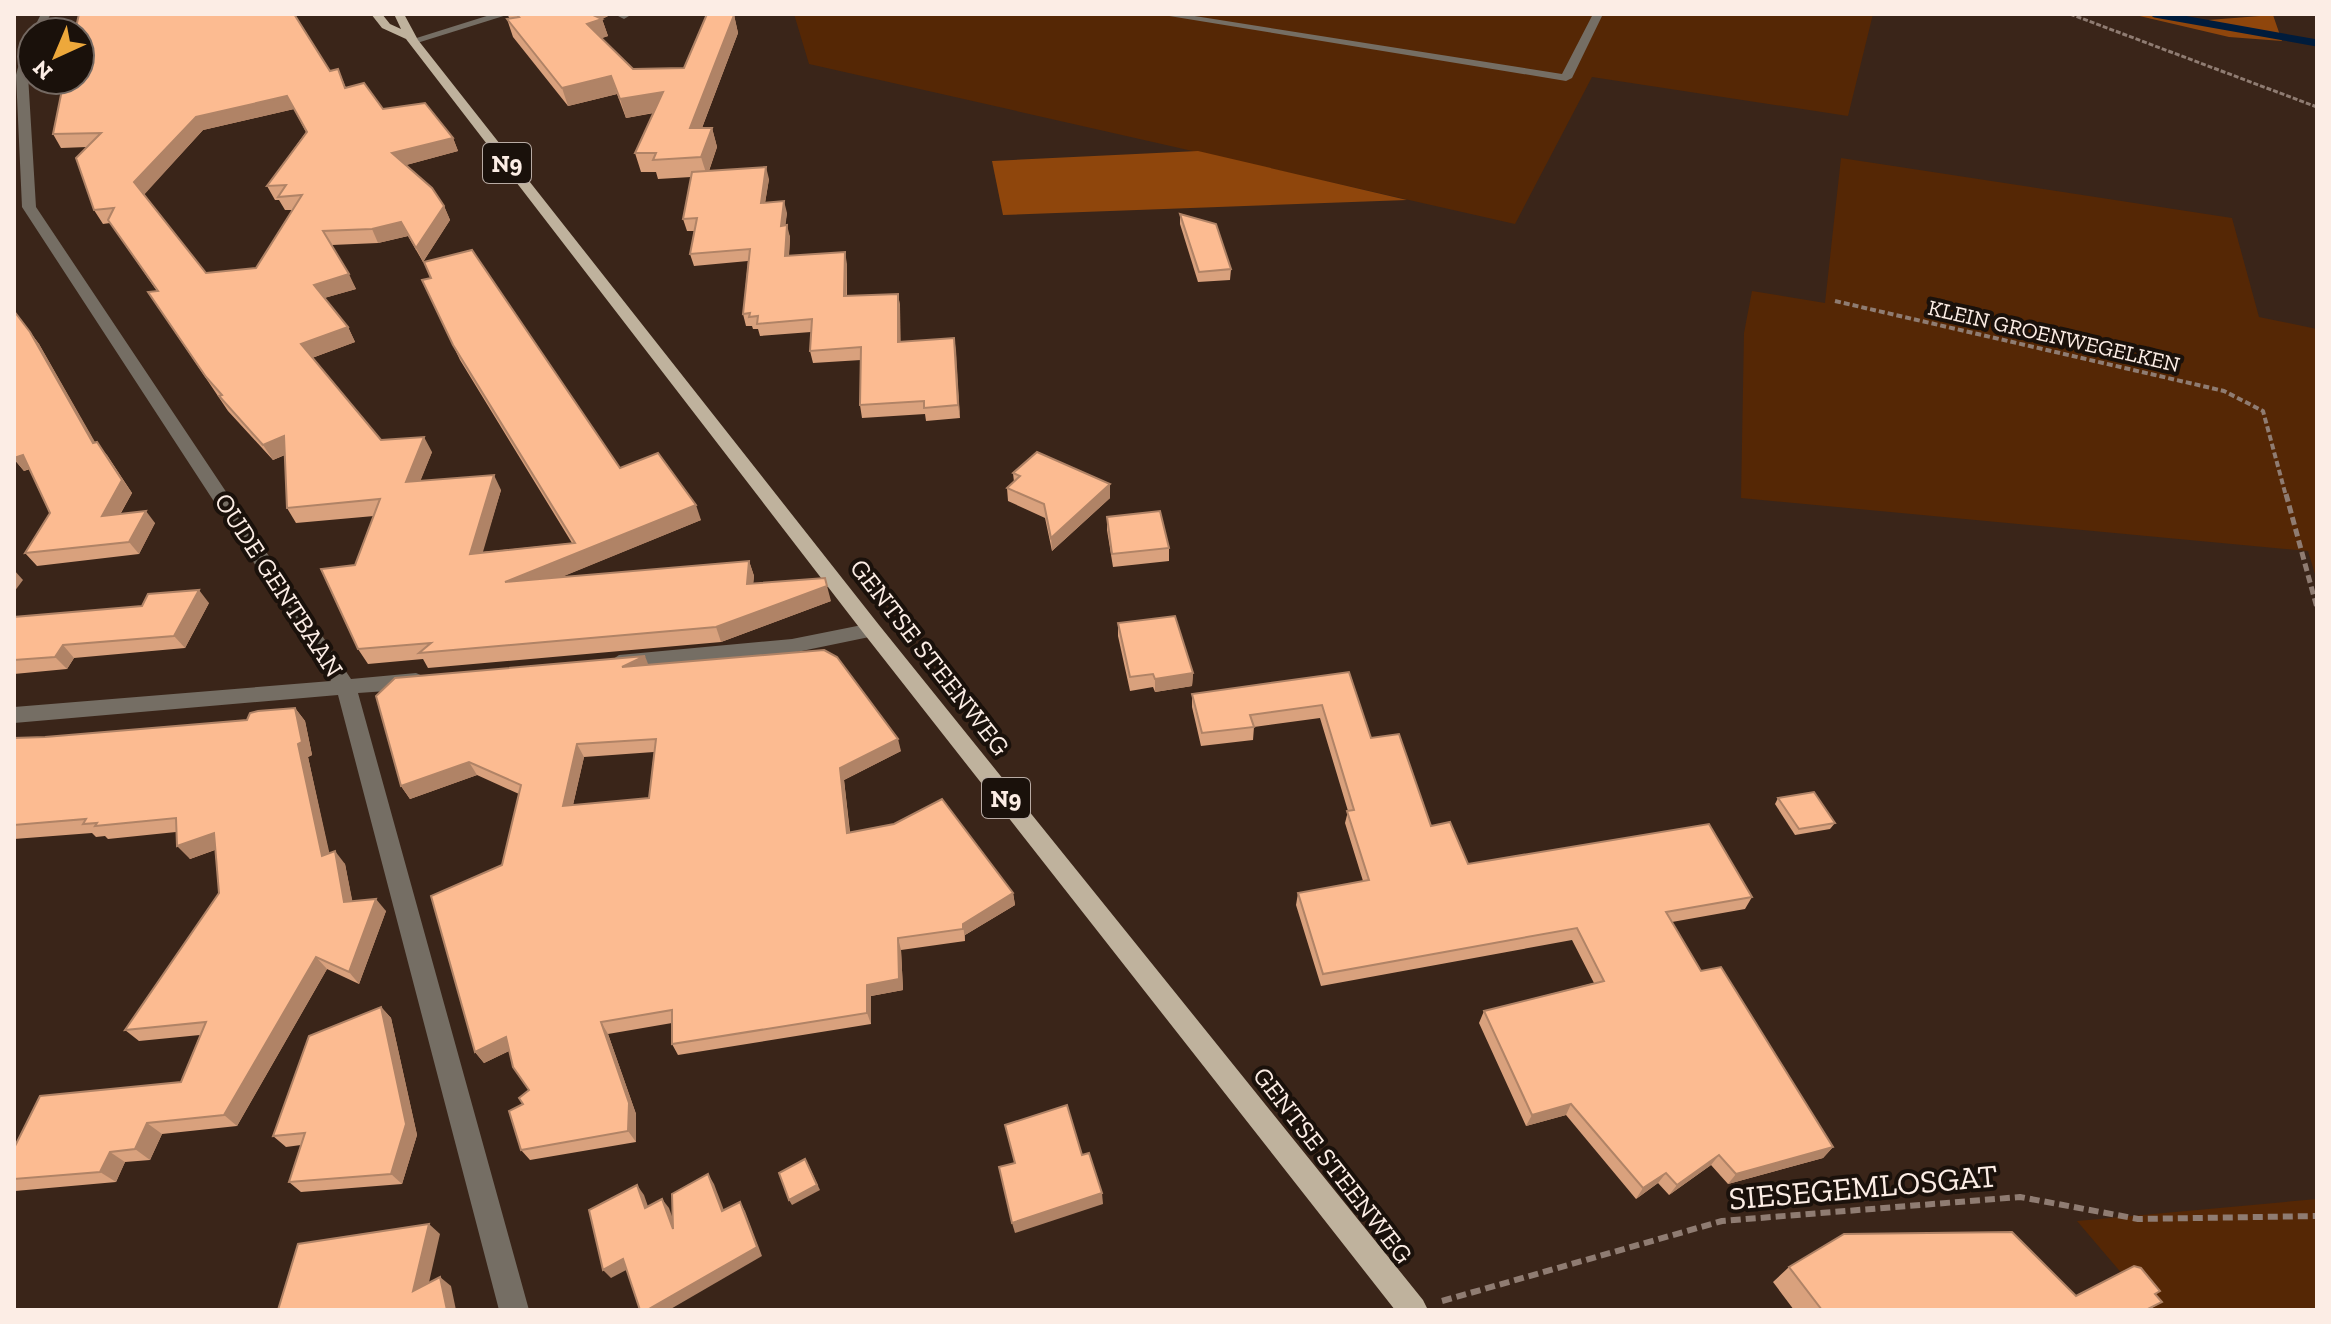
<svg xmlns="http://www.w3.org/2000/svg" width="2331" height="1324" font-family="'Zilla Slab',serif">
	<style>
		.green { fill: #552705 }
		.forest { fill: #8f460c }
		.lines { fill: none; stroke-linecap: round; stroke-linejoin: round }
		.stream { stroke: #001c3c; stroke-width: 7 }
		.path-far3 { stroke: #8f7c72; stroke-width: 3; stroke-dasharray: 5 2; stroke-linecap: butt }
		.path-far2 { stroke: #8f7c72; stroke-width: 4; stroke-dasharray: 6 3; stroke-linecap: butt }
		.path-far1 { stroke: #8f7c72; stroke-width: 5; stroke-dasharray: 8 4; stroke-linecap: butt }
		.path { stroke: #8f7c72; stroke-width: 6; stroke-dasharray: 10 5; stroke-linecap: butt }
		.service { fill: #756e64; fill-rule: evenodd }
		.minor { fill: #756e64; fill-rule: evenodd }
		.primary { fill: #bfb29d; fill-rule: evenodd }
		.wall { fill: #d9a17d; fill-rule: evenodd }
		.shaded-wall { fill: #b08366 }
		.building { fill: #fcbb91; stroke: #b08366; stroke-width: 2; fill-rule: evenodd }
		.labels { text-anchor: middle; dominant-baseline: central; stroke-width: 8; stroke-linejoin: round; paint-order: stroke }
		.far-street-label { font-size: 22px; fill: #fcede5; stroke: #1a110b }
		.shield { fill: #1a110b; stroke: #b8aba4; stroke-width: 2 }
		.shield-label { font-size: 24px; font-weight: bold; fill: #fcede5 }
		.street-label { font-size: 26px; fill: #fcede5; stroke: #1a110b }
		.near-street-label { font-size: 32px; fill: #fcede5; stroke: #1a110b }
	</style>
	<rect width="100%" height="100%" fill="#3a2519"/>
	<!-- green -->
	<g class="green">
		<polygon points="794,14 1873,14 1848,116 1592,77 1515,224 809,64"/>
		<polygon points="1841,158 2232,218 2259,317 2317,329 2317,581 2308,551 1741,498 1744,333 1752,291 1825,303"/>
		<polygon points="2317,1199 2317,1310 2153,1310 2077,1221"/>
	</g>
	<!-- forest -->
	<g class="forest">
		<polygon points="2131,14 2166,14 2195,21 2273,15 2282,41 2229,37"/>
		<polygon points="1198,151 1407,200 1003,215 992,161"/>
	</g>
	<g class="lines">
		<!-- stream -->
		<polyline class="stream" points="2155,14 2317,43"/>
		<!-- path-far3 -->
		<polyline class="path-far3" points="2070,14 2317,107"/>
		<!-- path-far2 -->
		<polyline class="path-far2" points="1835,301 2224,391 2263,411 2286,496"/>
		<!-- path-far1 -->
		<polyline class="path-far1" points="2286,494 2317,608"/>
		<!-- path -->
		<polyline class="path" points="1442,1301 1722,1221 2020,1197 2138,1219 2317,1216"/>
		<!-- service -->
		<g class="service">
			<polygon points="493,14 510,14 417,43 407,41"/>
			<polygon points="614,14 628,14 629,16 624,19"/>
		</g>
		<!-- minor -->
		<g class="minor">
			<polygon points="41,14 51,14 40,32 31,34"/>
			<polygon points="1157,14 1182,14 1562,74 1593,14 1603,14 1572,78 1566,81"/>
			<polygon points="32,35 32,59 28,75 36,207 351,679 416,673 423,676 426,681 423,686 416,689 358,693 529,1310 499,1310 338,695 14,723 14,707 331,681 22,207 16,75 26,38"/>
			<polygon points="872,623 882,630 879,635 792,653 619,669 609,662 619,655 792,639"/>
		</g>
		<!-- primary -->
		<polygon class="primary" points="371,14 382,14 390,24 401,29 394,14 404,14 418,40 879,625 1423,1300 1428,1310 1395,1310 865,635 406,39 382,28"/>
	</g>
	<!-- wall -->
	<g class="wall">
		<polygon points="507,14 612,14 602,19 608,36 601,38 633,69 684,68 734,15 738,33 702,128 712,128 717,147 709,171 769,179 765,203 787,213 785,225 790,237 789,256 847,264 847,296 898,294 900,306 900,342 954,338 960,418 926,421 925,414 862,418 860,405 861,360 813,363 810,351 811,332 760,336 758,329 753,329 752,326 746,326 743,314 748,261 694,266 690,254 694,231 687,231 683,219 691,177 658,179 656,172 641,172 635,153 654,113 626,118 617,94 568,106 513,37 507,19 510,19"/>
		<path d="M338 69 346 88 383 109 453 138 458 151 406 165 444 206 450 220 423 262 408 236 378 243 332 245 356 289 324 298 348 327 355 342 312 358 381 440 432 452 420 481 501 490 482 552 572 543 460 360 422 280 620 468 701 520 561 577 749 561 754 576 753 583 831 601 721 642 428 668 423 659 368 664 358 649 355 565 374 516 296 523 287 508 285 455 273 460 228 411 148 292 157 291 110 223 103 224 94 210 87 147 61 148 53 134ZM294 109 306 132 267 186 275 200H279L285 210H292L256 268 206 273 144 194 203 130Z"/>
		<polygon points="1180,214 1231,269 1230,280 1198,282 1180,224"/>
		<polygon points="14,311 39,344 95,443 107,455 132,493 121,513 155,523 139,554 37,566 25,553 50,513 30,469 24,471 14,459"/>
		<polygon points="1013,473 1110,484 1110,498 1052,551 1045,518 1008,501 1007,488 1014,482"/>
		<polygon points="1107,517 1169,548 1169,561 1113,567 1107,530"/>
		<polygon points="209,603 185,648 74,658 67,669 14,674 14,617 142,606"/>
		<polygon points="1118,623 1193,673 1192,686 1155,692 1153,687 1130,691 1118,636"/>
		<path d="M649 665 901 751 844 780 850 832 1013 893 1015 905 965 935V941L901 950 903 990 871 996V1024L678 1055 672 1044V1023L608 1034 636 1114V1142L530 1160 521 1150 523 1104 529 1090 509 1051 484 1063 475 1052 502 865 519 794 477 775 410 799 401 786ZM654 752 649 798 573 805 584 757Z"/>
		<polygon points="1349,672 1371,738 1431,826 1468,864 1752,897 1745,909 1672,922 1701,971 1833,1147 1823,1158 1728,1184 1711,1165 1669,1195 1658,1183 1636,1199 1566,1115 1526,1126 1479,1023 1484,1011 1594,983 1572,940 1321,986 1296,905 1298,893 1363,881 1345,823 1348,811 1320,718 1254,727 1253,740 1201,746 1192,707 1192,694"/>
		<polygon points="295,708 305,721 312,755 308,757 329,854 345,864 352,901 386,911 359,984 327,969 237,1126 162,1134 150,1160 125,1162 116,1182 15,1191 14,1190 14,1148 181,1082 200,1035 139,1041 125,1030 219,893 215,850 190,859 176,832 108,839 105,836 96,837 92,833 14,839 14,738 45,737 247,720"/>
		<polygon points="1778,798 1835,823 1830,829 1795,835 1775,804"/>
		<polygon points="381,1007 391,1018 417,1135 402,1184 301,1192 289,1182 301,1145 286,1147 273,1136"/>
		<polygon points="1789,1267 2076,1296 2155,1294 2162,1302 2148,1310 1794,1310 1773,1282"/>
	</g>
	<!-- shaded-wall -->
	<g class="shaded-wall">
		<polygon points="583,14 612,14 602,19 608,36 592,42"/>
		<polygon points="734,15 738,33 695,146 690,128"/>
		<polygon points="611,76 617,94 568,106 562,88"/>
		<polygon points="663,92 668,110 626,118 620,99"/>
		<polygon points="287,96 294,109 203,130 143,196 134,182 196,117"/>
		<polygon points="712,128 717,147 707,176 701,157"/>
		<polygon points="453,138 458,151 399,167 392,153"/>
		<polygon points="766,167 769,179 763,215 761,203"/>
		<polygon points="784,201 787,213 784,238 781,226"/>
		<polygon points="444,206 450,220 423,262 416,248"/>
		<polygon points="401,222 408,236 378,243 372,229"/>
		<polygon points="787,225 790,237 788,268 785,256"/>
		<polygon points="845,252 847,264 846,309 844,296"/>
		<polygon points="349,274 356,289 321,299 314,285"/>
		<polygon points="898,294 900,306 901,354 898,342"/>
		<polygon points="348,327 355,342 309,359 301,344"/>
		<polygon points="30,332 39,344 103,456 93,443"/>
		<polygon points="954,338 956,350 960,418 958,405"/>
		<polygon points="284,436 293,451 273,460 263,445"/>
		<polygon points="424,437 432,452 414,497 406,482"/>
		<polygon points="97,442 132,493 112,528 102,516"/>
		<polygon points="23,455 33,467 24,471 14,459 14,458"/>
		<polygon points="494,475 501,490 478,569 470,554"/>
		<polygon points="1110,484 1110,498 1052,551 1051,538"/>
		<polygon points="696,505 701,520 513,597 505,582"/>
		<polygon points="146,511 155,523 139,554 129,542"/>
		<polygon points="749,561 754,576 752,599 747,584"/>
		<polygon points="14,570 23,580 14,592"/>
		<polygon points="827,586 831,601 721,642 716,627"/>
		<polygon points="199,590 209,603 185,648 174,636"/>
		<polygon points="63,645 74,658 67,669 55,657"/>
		<polygon points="645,656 650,669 622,667"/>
		<polygon points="1193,673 1192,686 1155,692 1155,679"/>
		<polygon points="295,708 305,721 312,755 308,757 333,869 322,856 298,744"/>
		<polygon points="898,739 901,751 844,780 851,845 847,833 840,768"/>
		<polygon points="577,744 584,757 570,818 563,806"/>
		<polygon points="469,762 477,775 410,799 401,786"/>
		<polygon points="214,833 225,846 190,859 177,846"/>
		<polygon points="335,851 345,864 355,914 344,902"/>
		<polygon points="1013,893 1015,905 965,935 965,941 963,924"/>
		<polygon points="376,899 386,911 359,984 349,972"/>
		<polygon points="898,938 901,950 903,990 871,996 871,1024 867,1013 867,985"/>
		<polygon points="316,957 327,969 237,1126 224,1115"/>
		<polygon points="381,1007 391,1018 417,1135 402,1184 391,1174"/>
		<polygon points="601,1022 608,1034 636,1114 636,1142 628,1131"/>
		<polygon points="506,1037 515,1048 484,1063 475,1052"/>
		<polygon points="1571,1104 1566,1115 1526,1126 1532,1115"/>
		<polygon points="147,1123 162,1134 150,1160 135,1149"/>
		<polygon points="1833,1147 1823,1158 1728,1184 1736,1174"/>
		<polygon points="110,1152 125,1162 116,1182 100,1172"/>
		<polygon points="1719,1155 1711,1165 1669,1195 1677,1185"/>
		<polygon points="808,1164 820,1190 792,1205 789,1200"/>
		<polygon points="1666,1173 1658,1183 1636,1199 1643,1188"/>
		<polygon points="708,1174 714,1184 728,1221 722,1211"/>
		<polygon points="637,1185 644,1195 652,1218 645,1208"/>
		<polygon points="1102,1193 1103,1204 1015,1233 1012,1223"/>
		<polygon points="662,1199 669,1208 680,1238 673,1229"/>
		<polygon points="740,1202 745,1211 762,1256 669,1310 647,1310"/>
		<polygon points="429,1224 440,1234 425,1300 413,1291"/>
		<polygon points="623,1259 630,1268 611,1278 603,1270"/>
		<polygon points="440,1277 451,1286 456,1310 447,1310"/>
	</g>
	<!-- building -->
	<g class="building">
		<path d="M79 14H294L330 71 338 69 345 88 364 83 383 109 425 103 453 138 392 153 432 188 444 206 416 248 401 222 372 229 323 231 349 274 314 285 348 327 301 344 381 440 424 437 406 482 494 475 470 554 575 543 453 345 422 280 431 278 424 262 472 250 620 468 658 453 696 505 505 582 749 561 747 584 825 578 827 586 716 627 419 653 431 643 358 649 321 569 355 565 380 499 287 508 284 436 263 445 219 396 222 395 206 377 148 292 158 291 108 220 114 208 94 210 76 158 101 133 53 134 64 80H80V32H75ZM287 96 307 132 267 186 286 185 278 197 302 195 256 268 206 273 134 182 196 117Z"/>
		<polygon points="516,14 591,14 602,19 587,24 633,69 684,68 707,14 730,14 734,15 690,128 712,128 701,157 653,160 656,153 635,153 663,92 620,99 611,76 562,88 507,19 519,17"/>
		<polygon points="766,167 761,203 784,201 781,226 787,225 785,256 845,252 844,296 898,294 898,342 954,338 958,405 924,408 924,401 860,405 861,347 810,351 812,319 757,324 758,316 749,317 750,313 743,314 750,249 690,254 697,218 683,219 692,172"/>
		<polygon points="1180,214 1216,224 1231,269 1199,272"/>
		<polygon points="14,311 30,332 93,443 97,442 122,480 102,516 146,511 129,542 25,553 50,513 23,455 14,458"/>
		<polygon points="1037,452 1110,484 1051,538 1044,504 1007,488 1020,476 1013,473"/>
		<polygon points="1160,511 1169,548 1112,554 1107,517"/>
		<polygon points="199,590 174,636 63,645 55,657 14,660 14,617 142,606 148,594"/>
		<polygon points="1175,616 1193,673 1155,679 1153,674 1130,677 1118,623"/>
		<path d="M824 650 837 657 898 739 840 768 847 833 894 824 942 799 1013 893 963 924V929L898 938 899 979 867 985V1013L672 1044V1010L601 1022 629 1103 628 1131 521 1150 509 1111 523 1104 519 1098 529 1090 513 1067 506 1037 475 1052 431 896 502 865 521 785 469 762 401 786 376 696 395 678 645 656 622 667ZM656 739 649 798 563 806 577 744Z"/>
		<polygon points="1349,672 1371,738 1399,734 1431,826 1450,822 1468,864 1709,824 1752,897 1666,912 1701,971 1721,967 1833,1147 1736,1174 1719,1155 1677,1185 1666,1173 1643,1188 1571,1104 1532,1115 1484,1011 1604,981 1577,928 1323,974 1298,893 1369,880 1347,811 1354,810 1322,705 1250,715 1254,727 1202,733 1192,694"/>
		<polygon points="295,708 302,742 298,744 322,856 335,851 344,902 376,899 349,972 316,957 224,1115 147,1123 135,1149 110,1152 100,1172 14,1179 14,1148 40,1096 181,1082 206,1022 125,1030 219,893 214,833 177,846 176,818 95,826 97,823 83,824 86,819 14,825 14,738 45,737 247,720 250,713 258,711"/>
		<polygon points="1814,792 1835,823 1799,829 1778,798"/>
		<polygon points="381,1007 406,1124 391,1174 289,1182 305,1133 273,1136 309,1036"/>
		<polygon points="1067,1105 1082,1155 1089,1153 1102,1193 1012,1223 999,1167 1015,1163 1005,1125"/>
		<polygon points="805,1159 817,1185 789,1200 779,1173"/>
		<polygon points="708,1174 722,1211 740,1202 757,1247 647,1310 640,1310 623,1259 603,1270 589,1210 637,1185 645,1208 662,1199 673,1229 672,1194"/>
		<polygon points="429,1224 413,1291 440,1277 447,1310 278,1310 298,1244"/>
		<polygon points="2012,1232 2076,1296 2134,1266 2141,1268 2160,1291 2155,1294 2162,1302 2146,1310 1822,1310 1789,1267 1844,1234"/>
	</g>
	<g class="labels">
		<!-- far-street labels -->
		<g class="far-street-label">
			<text transform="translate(2054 336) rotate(13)">KLEIN GROENWEGELKEN</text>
		</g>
		<!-- shield labels -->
		<g class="shield">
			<rect x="483" y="143" width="48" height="40" rx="6"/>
			<rect x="982" y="778" width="48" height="40" rx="6"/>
		</g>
		<g class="shield-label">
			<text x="507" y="163">N9</text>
			<text x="1006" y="798">N9</text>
		</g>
		<!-- street labels -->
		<g class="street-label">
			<text transform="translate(279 585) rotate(57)">OUDE GENTBAAN</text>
			<text transform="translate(930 657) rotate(52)">GENTSE STEENWEG</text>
			<text transform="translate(1333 1165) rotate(52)">GENTSE STEENWEG</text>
		</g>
		<!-- near-street labels -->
		<g class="near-street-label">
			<text transform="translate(1863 1187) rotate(-5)">SIESEGEMLOSGAT</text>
		</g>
	</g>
	<!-- border -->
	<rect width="2331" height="1324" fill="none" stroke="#fcede5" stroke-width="32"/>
	<!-- north arrow -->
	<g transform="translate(56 56) rotate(224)"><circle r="38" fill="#1a110b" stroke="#746962" stroke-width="2"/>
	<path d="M0-6L14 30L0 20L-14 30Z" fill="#eda83b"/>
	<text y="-12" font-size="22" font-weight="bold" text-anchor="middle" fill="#fcede5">N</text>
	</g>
</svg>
